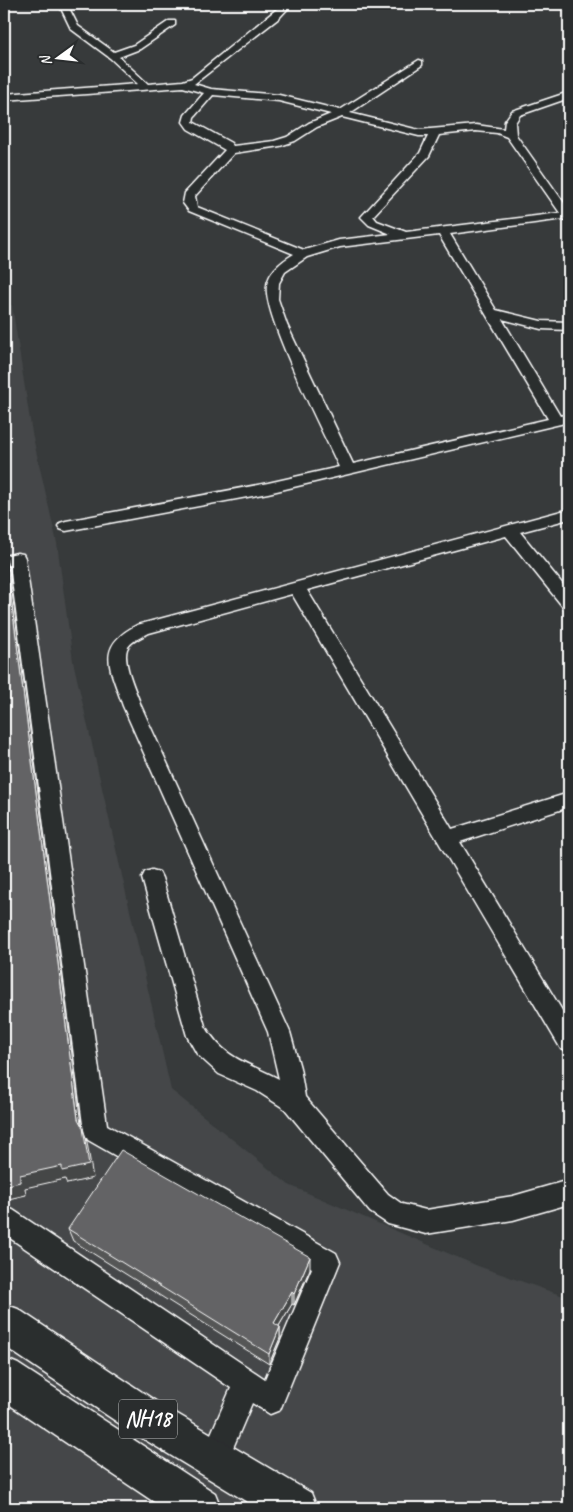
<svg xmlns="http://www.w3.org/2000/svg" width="573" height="1512" font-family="Caveat,sans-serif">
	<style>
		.built { fill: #444748 }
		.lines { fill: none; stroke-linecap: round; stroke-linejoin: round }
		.minor-casing { stroke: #fff; stroke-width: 3 }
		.trunk-casing { stroke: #fff; stroke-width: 3 }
		.minor { fill: #2a2d2e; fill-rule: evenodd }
		.trunk { fill: #2a2d2e; fill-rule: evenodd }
		.wall { fill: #555657; stroke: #fff }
		.shaded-wall { fill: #454647; stroke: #fff }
		.building { fill: #636465; stroke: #fff }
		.labels { text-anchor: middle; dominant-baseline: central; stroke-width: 5; stroke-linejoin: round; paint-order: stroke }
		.shield { fill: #2a2d2e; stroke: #bfc0c0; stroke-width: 1 }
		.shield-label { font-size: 22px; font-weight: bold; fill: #fff }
	</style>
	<rect width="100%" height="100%" fill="#373a3b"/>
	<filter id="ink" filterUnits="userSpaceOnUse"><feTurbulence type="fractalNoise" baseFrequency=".02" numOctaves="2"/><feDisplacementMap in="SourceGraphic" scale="10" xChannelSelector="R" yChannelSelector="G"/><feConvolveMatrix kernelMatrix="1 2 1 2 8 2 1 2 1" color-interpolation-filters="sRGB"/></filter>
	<g filter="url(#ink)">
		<!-- built -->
		<polygon class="built" points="12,305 32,433 57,543 73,661 171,1090 289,1185 478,1266 569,1298 569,1508 4,1508 4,306"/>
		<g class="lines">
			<!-- minor casing -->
			<g class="minor-casing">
				<g id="minor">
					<path d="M59 4H67L78 26 114 52 134 45 169 21H175V25L140 49 119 57 148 84 183 81 192 78 283 4H292L279 18 194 84 211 89 279 95 340 110 419 60 422 61V65L350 113 419 130 476 125 504 129 505 121 512 111 569 92V98L520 115 515 123 516 135 569 210V221L564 219 450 234 496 310 541 321 569 322V330L541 329 502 319 560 416 569 414V422L268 493 66 531 60 529 58 526 60 523 66 521 268 483 339 467C324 433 262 315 267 285 269 271 282 261 294 254L189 211 183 203 185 193 225 150 188 129 183 122 185 115 204 93 183 87 4 100V94L138 84 110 58 71 29ZM213 95 279 101 331 114 309 123 287 137 274 141 233 146 231 143 193 122 194 117ZM342 117 419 136H428L420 153 361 217 369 225 391 234 339 240 304 250 197 207 195 196 234 153 280 146 295 141 317 127ZM476 131 497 133 507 137 560 213 406 232 377 221 373 216 429 156 439 135ZM439 235 548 419 353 464 287 325 278 299 279 283 285 272 307 257 340 247Z"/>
					<path d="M569 509V519L520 532 569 592V609L563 607 506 536 307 590 452 829 569 793V807L460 842 569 1022V1052L561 1049 292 594 149 633C142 637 130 641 127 649 122 663 137 693 141 706L290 1032 300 1068 305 1097 388 1194 402 1204 426 1210 513 1196 569 1180V1204L513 1220 426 1234 388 1224 370 1212 285 1109 257 1091 219 1074 197 1054 187 1036 142 878 145 872 152 870 159 872 162 878 205 1026C225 1060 247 1062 279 1079L268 1032 123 706C111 669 94 647 137 625Z"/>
					<polygon points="17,553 23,554 25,558 107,1125 336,1253 340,1262 280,1410 270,1414 252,1403 224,1469 214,1473 204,1469 200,1459 231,1388 4,1234 4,1207 13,1210 265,1379 312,1268 88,1140 84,1132 10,565 4,566 4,556"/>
				</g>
			</g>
			<!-- trunk casing -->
			<g class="trunk-casing">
				<g id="trunk">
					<polygon points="4,1304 18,1309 157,1402 311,1493 317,1508 257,1508 129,1430 4,1346"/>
					<polygon points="4,1358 18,1364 215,1493 221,1508 163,1508 4,1401"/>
				</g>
			</g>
			<!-- minor -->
			<use href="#minor" class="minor"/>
			<!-- trunk -->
			<use href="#trunk" class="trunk"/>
		</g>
		<!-- wall -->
		<polygon class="wall" points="68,1229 310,1269 294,1305 292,1304 279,1326 280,1327 280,1338 269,1364 73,1241"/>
		<!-- shaded-wall -->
		<g class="shaded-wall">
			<polygon points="6,559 10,576 82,1132 78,1119"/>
			<polygon points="83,1128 87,1142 93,1178 67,1184 65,1179 25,1188 26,1195 4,1200 4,1186"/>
			<polygon points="310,1257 310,1269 294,1305 294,1294"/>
			<polygon points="292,1292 292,1304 274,1334 274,1323"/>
			<polygon points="280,1327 280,1338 269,1364 269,1354"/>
		</g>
		<!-- building -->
		<g class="building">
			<polygon points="6,559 78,1119 83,1128 89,1165 62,1171 62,1166 20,1175 20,1182 4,1186 4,560"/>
			<polygon points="121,1150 310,1257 294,1294 292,1292 274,1323 280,1327 269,1354 68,1229"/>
		</g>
	</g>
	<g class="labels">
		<!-- shield labels -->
		<rect class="shield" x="119" y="1399.5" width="58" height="39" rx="4"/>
		<g class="shield-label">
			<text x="148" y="1419">NH18</text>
		</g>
	</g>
	<!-- margin -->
	<rect width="573" height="1512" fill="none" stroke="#2a2d2e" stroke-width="20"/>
	<rect x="10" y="10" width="553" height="1492" fill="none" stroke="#fff" stroke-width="2" filter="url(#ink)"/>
	<!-- north arrow -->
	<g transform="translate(58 58) rotate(255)" stroke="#2a2d2e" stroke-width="4" paint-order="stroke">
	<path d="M0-4L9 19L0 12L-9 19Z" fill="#ffffff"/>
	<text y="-8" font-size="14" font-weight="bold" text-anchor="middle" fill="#ffffff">N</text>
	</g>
</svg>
